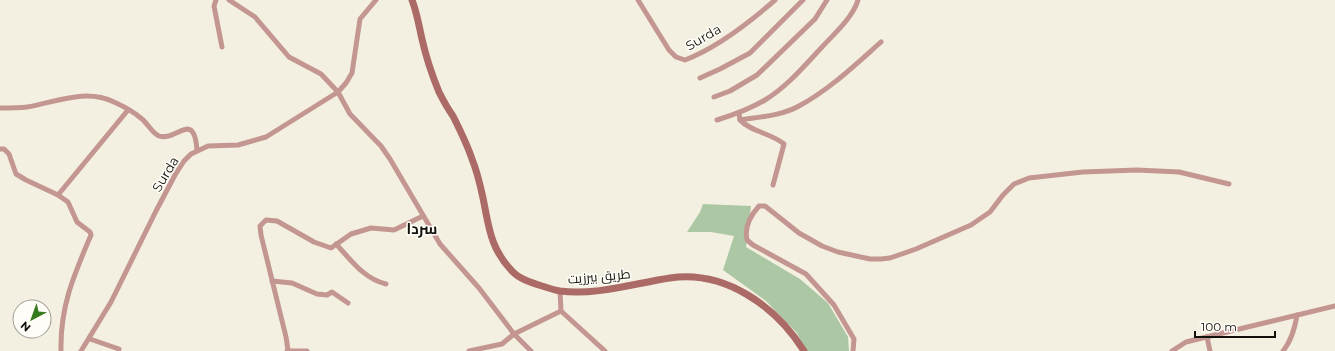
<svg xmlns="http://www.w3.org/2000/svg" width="1335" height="351" font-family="Montserrat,Cairo,sans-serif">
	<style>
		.green { fill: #acc7a4 }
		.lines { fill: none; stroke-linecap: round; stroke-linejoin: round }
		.minor { stroke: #c49692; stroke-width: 5 }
		.secondary { stroke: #ab6a65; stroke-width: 7 }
		.labels { text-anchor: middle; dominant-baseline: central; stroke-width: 3; stroke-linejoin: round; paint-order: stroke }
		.street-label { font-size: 13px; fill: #13110c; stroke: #fffdf7 }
		.quarter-label { font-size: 15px; font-weight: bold; fill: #13110c; stroke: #fffdf7 }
	</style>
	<rect width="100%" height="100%" fill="#f4f0e1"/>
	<!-- green -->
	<polygon class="green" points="703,204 751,206 746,247 800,279 828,303 848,337 849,351 806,351 797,333 766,301 723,270 734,236 711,232 687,232 700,212"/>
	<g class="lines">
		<!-- minor -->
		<g class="minor">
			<polyline points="216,0 214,6 222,47"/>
			<polyline points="229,0 255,17 289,57 321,74 338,92 350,114 381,146 390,159 440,244 479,288 514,334 531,351"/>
			<path d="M638 0 669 50 676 57 685 60C716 48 750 22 775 0"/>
			<polyline points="700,78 720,69 750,53 803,0"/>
			<polyline points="714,97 730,91 757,75 815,19 827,0"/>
			<path d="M0 108C9 108 19 108 27 107 56 102 86 88 114 102 123 106 134 112 142 119 148 124 152 133 159 136 176 142 194 109 197 150"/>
			<path d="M739 113 740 120C759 117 781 116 799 106 829 90 855 65 881 42"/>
			<path d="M717 120C733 115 750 109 765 100 788 86 805 65 823 46 835 33 853 17 858 0"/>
			<path d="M740 120C751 132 771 133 784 144L773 185"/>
			<path d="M0 149H4L9 154 16 174 26 180 58 195 68 202 77 222 90 232 91 235C74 275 60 306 61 351"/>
			<polyline points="58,195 128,110"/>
			<path d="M336 244C351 260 364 279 386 284"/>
			<polyline points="272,281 292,283 317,294 327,295 332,292 348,303"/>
			<polyline points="561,311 605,351"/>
			<polyline points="1207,337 1210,351"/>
			<polyline points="90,339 119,349"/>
			<polyline points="288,350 286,337 261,235 260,226 266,220 277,221 314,242 331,248 351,234 371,228 394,230 423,216"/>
			<polyline points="81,351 111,302 156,211 175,175 184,161 191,154 208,146 238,145 266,137 338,92 346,83 352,73 360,19 376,0"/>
			<polyline points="287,351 307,351"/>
			<polyline points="469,351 502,344 514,334 561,311 560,291"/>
			<path d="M853 351 854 339 834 305 806 274 753 245 747 240C744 227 750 216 759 206H765L799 233 822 246 838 252 870 259H881L890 258 916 249 971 225 990 212 1003 195 1014 184 1029 178 1083 172 1137 170 1179 172 1229 184"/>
			<polyline points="1172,351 1186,342 1231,331 1335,306"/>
			<path d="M1283 351C1292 340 1295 328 1297 315"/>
		</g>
		<!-- secondary -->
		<path class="secondary" d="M412 0C417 13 419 26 422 39 426 57 432 75 439 92 443 100 448 109 453 116 460 130 467 144 472 159 477 171 480 184 483 198 489 227 490 248 512 271 519 279 532 283 542 286 548 288 554 290 560 291 595 296 636 283 670 278 725 270 776 306 804 351"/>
	</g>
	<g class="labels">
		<!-- street labels -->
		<g class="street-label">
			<text transform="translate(703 37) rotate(-30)">Surda</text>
			<text transform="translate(165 174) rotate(-59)">Surda</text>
			<text transform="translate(599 276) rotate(-5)">طريق بيرزيت</text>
		</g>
		<!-- quarter labels -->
		<g class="quarter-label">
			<text x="422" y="228">سردا</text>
		</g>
	</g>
	<!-- north arrow -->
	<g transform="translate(32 319) rotate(221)"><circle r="19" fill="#fffdf7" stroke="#a19f99"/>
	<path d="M0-3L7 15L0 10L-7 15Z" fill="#357a1d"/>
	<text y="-6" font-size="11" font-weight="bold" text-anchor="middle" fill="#13110c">N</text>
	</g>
	<!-- scale -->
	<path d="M1195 331v6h80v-6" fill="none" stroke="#13110c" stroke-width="2"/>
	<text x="1201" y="331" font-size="12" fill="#13110c" stroke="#fffdf7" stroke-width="3" paint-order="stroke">100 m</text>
</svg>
